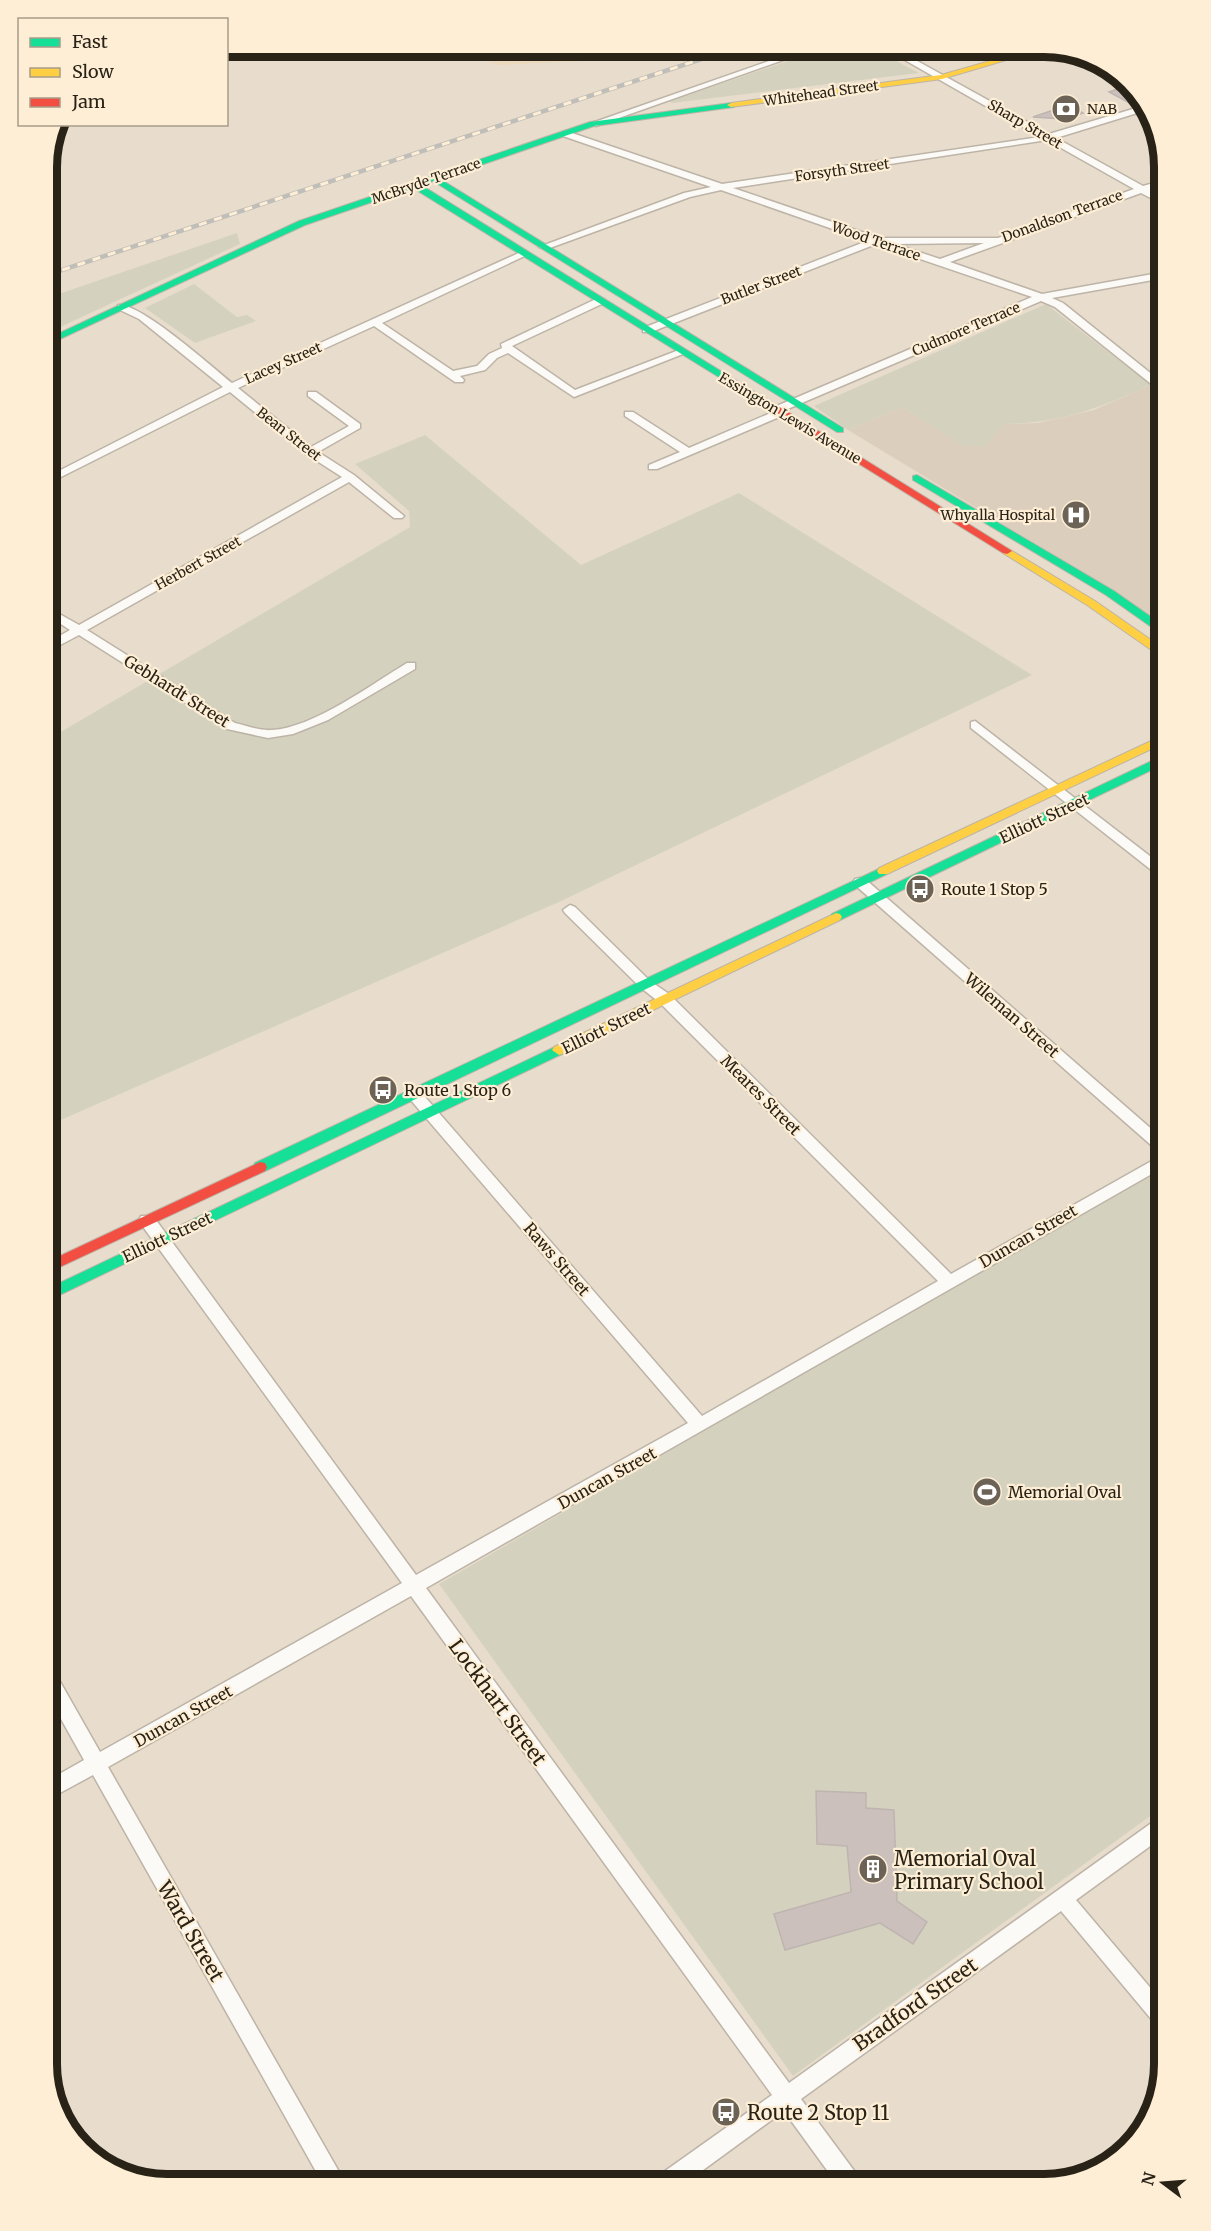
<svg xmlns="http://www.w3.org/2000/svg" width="1211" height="2231" font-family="Merriweather,serif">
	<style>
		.built { fill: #ead9bc }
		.medical { fill: #dbcebd }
		.green { fill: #d4d2bf }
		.building { fill: #ccc0bd; stroke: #beb4b0; stroke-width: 1.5 }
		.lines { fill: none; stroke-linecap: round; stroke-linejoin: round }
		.street-casing { stroke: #bdb4a7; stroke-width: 3 }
		.fast-casing { stroke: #bdb4a7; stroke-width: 2 }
		.slow-casing { stroke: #bdb4a7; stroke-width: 2 }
		.jam-casing { stroke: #bdb4a7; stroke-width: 2 }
		.street { fill: #fcfaf7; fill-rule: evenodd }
		.fast { fill: #16e098; fill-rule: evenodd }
		.slow { fill: #ffcf43; fill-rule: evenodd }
		.jam { fill: #f24e42; fill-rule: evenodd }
		.rail-casing { stroke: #c0beb9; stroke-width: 4.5 }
		.rail { stroke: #fdeed5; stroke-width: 3; stroke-dasharray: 8; stroke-linecap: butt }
		.labels { text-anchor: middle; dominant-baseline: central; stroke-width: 4.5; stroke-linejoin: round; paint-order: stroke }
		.far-street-label { font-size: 14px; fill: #292216; stroke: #fdeed5 }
		.far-poi-label { font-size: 14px; fill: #292216; stroke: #fdeed5; text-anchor: start }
		.street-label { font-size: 16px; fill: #292216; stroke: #fdeed5 }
		.poi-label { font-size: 16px; fill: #292216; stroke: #fdeed5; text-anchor: start }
		.near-street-label { font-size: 20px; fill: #292216; stroke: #fdeed5 }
		.near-poi-label { font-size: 20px; fill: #292216; stroke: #fdeed5; text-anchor: start }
		.rim { fill: none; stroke: #292216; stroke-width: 8 }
	</style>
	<rect width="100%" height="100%" fill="#e8ddcc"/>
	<!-- built -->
	<polygon class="built" points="456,47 758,47 733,54 497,65"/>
	<!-- medical -->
	<polygon class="medical" points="1151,385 1164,396 1164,627 1100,583 848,430 902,407 962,444 1005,424 1038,423 1094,410"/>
	<!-- green -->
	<g class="green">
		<polygon points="829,47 870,47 919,73 672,103 670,101"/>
		<polygon points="237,233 240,244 47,333 47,298"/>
		<polygon points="194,284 237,317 247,315 256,321 195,343 145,308"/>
		<path d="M1046 304 1151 385C1099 408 1062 423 1005 424L984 447 962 445 902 407 848 430 814 406Z"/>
		<polygon points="425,435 581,565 739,493 1032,675 559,902 47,1126 47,740 410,527 409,511 355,464"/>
		<polygon points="1164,1165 1164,1806 793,2076 439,1584"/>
	</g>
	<!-- building -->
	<g class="building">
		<polygon points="1127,86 1130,90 1142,104 1135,106 1109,92"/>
		<polygon points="1068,105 1083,113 1063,119 1033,117"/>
		<polygon points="816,1791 866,1793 866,1808 894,1810 897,1901 927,1922 913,1944 880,1923 785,1950 774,1914 851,1892 847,1846 817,1844"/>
	</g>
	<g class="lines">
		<!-- street casing -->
		<g class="street-casing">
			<g id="street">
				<polygon points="809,47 820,47 596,126 589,124"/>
				<path d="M882 47H892L1049 134 1143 106 1147 110 1056 138 1143 186 1164 180V186L1150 190 1164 198V205L1141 193 950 262 1042 294 1164 272V278L1052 298 1063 303 1164 384V392L1160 391 1055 307 1041 301 783 411 784 415 657 469H649V465L680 452 625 416V412H633L689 448 773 412 772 408 1032 297 876 244 651 332H643V328L867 241 721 190 690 197 547 249 539 247 684 193 711 187 563 136V132L566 131 722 184 1040 137ZM1047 140 1134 189 998 238H879L733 188ZM984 243 940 259 895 244Z"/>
				<path d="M521 252 529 254 382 323 453 371 477 366 489 354 502 348 501 344 596 299H604V303L512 346 575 390 679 350 688 352 574 397 508 353 497 358 485 370 460 376 464 380 463 382H455L374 326 238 388 311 447 349 426 308 396V392H316L360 424V428L318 452 354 475 404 516 402 518H394L349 482 87 630 235 723C247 726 260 731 272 730 313 728 372 684 407 663H415V669L328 720 293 734 268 738 227 729 79 635 47 652V643L70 630 47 615V607L79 625 342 477 306 454 230 392 47 484V477L223 387 139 319 118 309V305C140 302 212 367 232 383Z"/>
				<polygon points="975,721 1164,867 1164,877 1159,876 971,728 971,722"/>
				<polygon points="860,878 865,879 1164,1140 1164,1153 1159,1152 855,885 853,882 855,879"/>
				<polygon points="570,905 575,907 650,981 669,994 951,1274 1164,1154 1164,1167 426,1588 789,2083 1157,1819 1164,1816 1164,1836 1076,1900 1164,2004 1164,2029 1157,2026 1061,1911 801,2099 858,2176 861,2184 837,2184 784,2111 684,2184 655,2184 658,2176 772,2095 411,1596 108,1767 346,2184 323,2184 93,1775 47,1800 47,1781 84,1760 47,1694 47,1669 54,1671 100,1752 402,1583 141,1224 139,1220 141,1216 153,1216 416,1575 688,1423 409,1098 407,1094 409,1090 419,1090 702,1416 938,1281 659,1002 640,987 565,913 563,910"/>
			</g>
		</g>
		<!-- fast casing -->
		<g class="fast-casing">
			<g id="fast">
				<polygon points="731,103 734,103 734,107 594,126 440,179 843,428 843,432 837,432 433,181 421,185 764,398 756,400 413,188 305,225 47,345 47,339 299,221 590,122"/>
				<polygon points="917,475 1114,591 1164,626 1164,634 1160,633 1106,595 913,480 913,476"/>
				<polygon points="1160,757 1164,757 1164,764 840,920 836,921 830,917 832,914"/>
				<polygon points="883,867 887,868 889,871 887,874 265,1171 255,1171 253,1167 255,1163"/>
				<polygon points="559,1045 566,1050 564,1053 47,1301 47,1289"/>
			</g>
		</g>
		<!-- slow casing -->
		<g class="slow-casing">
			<g id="slow">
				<polygon points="1039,47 1050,47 942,79 731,107 727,105 731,103 941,75"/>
				<polygon points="1007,548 1095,601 1164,649 1164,657 1160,656 1087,605 1003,553 1002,551"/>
				<polygon points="1164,735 1164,743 887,874 879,874 877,871 879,868"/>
				<polygon points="836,913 840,914 842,917 840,920 564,1053 559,1055 552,1050 554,1047"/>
			</g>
		</g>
		<!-- jam casing -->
		<g class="jam-casing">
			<g id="jam">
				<polygon points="756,396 762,396 1012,551 1007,554 1003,553 756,400"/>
				<polygon points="260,1162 265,1163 267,1167 265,1171 47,1273 47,1262"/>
			</g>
		</g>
		<!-- street -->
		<use href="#street" class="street"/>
		<!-- fast -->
		<use href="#fast" class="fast"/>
		<!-- slow -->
		<use href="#slow" class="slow"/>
		<!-- jam -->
		<use href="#jam" class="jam"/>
		<!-- rail casing -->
		<g class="rail-casing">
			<polyline id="rail" points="47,275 738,47"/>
		</g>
		<!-- rail -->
		<use href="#rail" class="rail"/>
	</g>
	<!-- icons -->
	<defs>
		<g id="bank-disc" transform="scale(1.5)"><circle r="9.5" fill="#6c6356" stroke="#fdeed5"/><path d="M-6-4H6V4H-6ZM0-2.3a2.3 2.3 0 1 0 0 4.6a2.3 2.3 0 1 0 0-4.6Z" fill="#fff"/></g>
		<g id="hospital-disc" transform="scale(1.5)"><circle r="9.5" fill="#6c6356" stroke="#fdeed5"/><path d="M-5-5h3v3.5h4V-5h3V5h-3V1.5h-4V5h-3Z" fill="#fff"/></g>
		<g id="bus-disc" transform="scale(1.5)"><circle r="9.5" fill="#6c6356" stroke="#fdeed5"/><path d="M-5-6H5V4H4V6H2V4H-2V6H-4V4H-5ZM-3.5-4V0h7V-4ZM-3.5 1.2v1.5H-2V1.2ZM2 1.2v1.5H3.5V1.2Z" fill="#fff"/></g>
		<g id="stadium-disc" transform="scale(1.5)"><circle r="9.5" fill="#6c6356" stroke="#fdeed5"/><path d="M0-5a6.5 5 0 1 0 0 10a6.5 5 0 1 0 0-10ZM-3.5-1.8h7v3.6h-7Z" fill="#fff"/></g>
		<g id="building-disc" transform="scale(1.5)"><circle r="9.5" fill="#6c6356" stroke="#fdeed5"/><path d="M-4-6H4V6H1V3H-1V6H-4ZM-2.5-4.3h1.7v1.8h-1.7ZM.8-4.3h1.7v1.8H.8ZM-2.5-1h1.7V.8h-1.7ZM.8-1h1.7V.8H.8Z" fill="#fff"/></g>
	</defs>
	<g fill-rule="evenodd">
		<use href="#bank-disc" x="1066" y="109"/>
		<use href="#hospital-disc" x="1076" y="515"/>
		<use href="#bus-disc" x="920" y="889"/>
		<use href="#bus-disc" x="383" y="1090"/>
		<use href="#stadium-disc" x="987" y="1492"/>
		<use href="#building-disc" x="873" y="1869"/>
		<use href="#bus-disc" x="726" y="2112"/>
	</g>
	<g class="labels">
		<!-- far-street labels -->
		<g class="far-street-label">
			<text transform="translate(821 93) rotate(-8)">Whitehead Street</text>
			<text transform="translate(1025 124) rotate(30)">Sharp Street</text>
			<text transform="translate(842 170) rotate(-8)">Forsyth Street</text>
			<text transform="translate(426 181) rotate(-19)">McBryde Terrace</text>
			<text transform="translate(1062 216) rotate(-20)">Donaldson Terrace</text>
			<text transform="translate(876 241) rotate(19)">Wood Terrace</text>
			<text transform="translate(761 285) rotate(-21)">Butler Street</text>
			<text transform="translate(966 329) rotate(-23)">Cudmore Terrace</text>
			<text transform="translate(283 363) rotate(-24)">Lacey Street</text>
			<text transform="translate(790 418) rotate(31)">Essington Lewis Avenue</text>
			<text transform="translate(289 434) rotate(38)">Bean Street</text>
			<text transform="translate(198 563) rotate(-29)">Herbert Street</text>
		</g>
		<!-- far-poi labels -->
		<g class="far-poi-label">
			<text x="1087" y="109">NAB</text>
			<text x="1055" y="515" text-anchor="end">Whyalla Hospital</text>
		</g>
		<!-- street labels -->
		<g class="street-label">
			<text transform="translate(177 691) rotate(32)">Gebhardt Street</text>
			<text transform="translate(1044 818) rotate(-25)">Elliott Street</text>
			<text transform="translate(1012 1015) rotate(41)">Wileman Street</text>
			<text transform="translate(606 1028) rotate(-26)">Elliott Street</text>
			<text transform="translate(761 1095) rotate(45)">Meares Street</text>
			<text transform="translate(1028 1236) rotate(-30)">Duncan Street</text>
			<text transform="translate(167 1237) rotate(-25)">Elliott Street</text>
			<text transform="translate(557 1259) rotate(49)">Raws Street</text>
			<text transform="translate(607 1478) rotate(-29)">Duncan Street</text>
			<text transform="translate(183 1716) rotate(-29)">Duncan Street</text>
		</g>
		<!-- poi labels -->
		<g class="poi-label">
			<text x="941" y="889">Route 1 Stop 5</text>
			<text x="404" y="1090">Route 1 Stop 6</text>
			<text x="1008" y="1492">Memorial Oval</text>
		</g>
		<!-- near-street labels -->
		<g class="near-street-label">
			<text transform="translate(498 1702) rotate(54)">Lockhart Street</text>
			<text transform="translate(191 1931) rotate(60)">Ward Street</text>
			<text transform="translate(915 2004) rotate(-35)">Bradford Street</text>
		</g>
		<!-- near-poi labels -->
		<g class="near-poi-label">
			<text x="894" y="1858">Memorial Oval<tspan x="894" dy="23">Primary School</tspan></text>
			<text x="747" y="2112">Route 2 Stop 11</text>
		</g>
	</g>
	<!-- crop -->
	<path d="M0 0H1211V2231H0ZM167 57H1044A110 110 0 0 1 1154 167V2064A110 110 0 0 1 1044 2174H167A110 110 0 0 1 57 2064V167A110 110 0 0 1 167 57Z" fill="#fdeed5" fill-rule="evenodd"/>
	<path class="rim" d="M167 57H1044A110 110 0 0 1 1154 167V2064A110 110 0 0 1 1044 2174H167A110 110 0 0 1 57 2064V167A110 110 0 0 1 167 57Z"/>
	<!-- legend -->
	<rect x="18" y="18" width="210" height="108" fill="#fdeed5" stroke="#a89c89" stroke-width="1.5"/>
	<rect x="30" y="38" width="30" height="9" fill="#16e098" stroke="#a89c89" stroke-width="1.5"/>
	<text x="72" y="48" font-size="18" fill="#292216">Fast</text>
	<rect x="30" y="68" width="30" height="9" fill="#ffcf43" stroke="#a89c89" stroke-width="1.5"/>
	<text x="72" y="78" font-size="18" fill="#292216">Slow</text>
	<rect x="30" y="98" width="30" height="9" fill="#f24e42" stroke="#a89c89" stroke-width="1.5"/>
	<text x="72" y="108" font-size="18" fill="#292216">Jam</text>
	<!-- north arrow -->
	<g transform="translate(1163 2183) rotate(286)" stroke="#fdeed5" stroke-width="4.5" paint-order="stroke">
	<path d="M0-4.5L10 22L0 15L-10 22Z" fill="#292216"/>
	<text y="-9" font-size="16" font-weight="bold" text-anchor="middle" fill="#292216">N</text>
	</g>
</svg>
